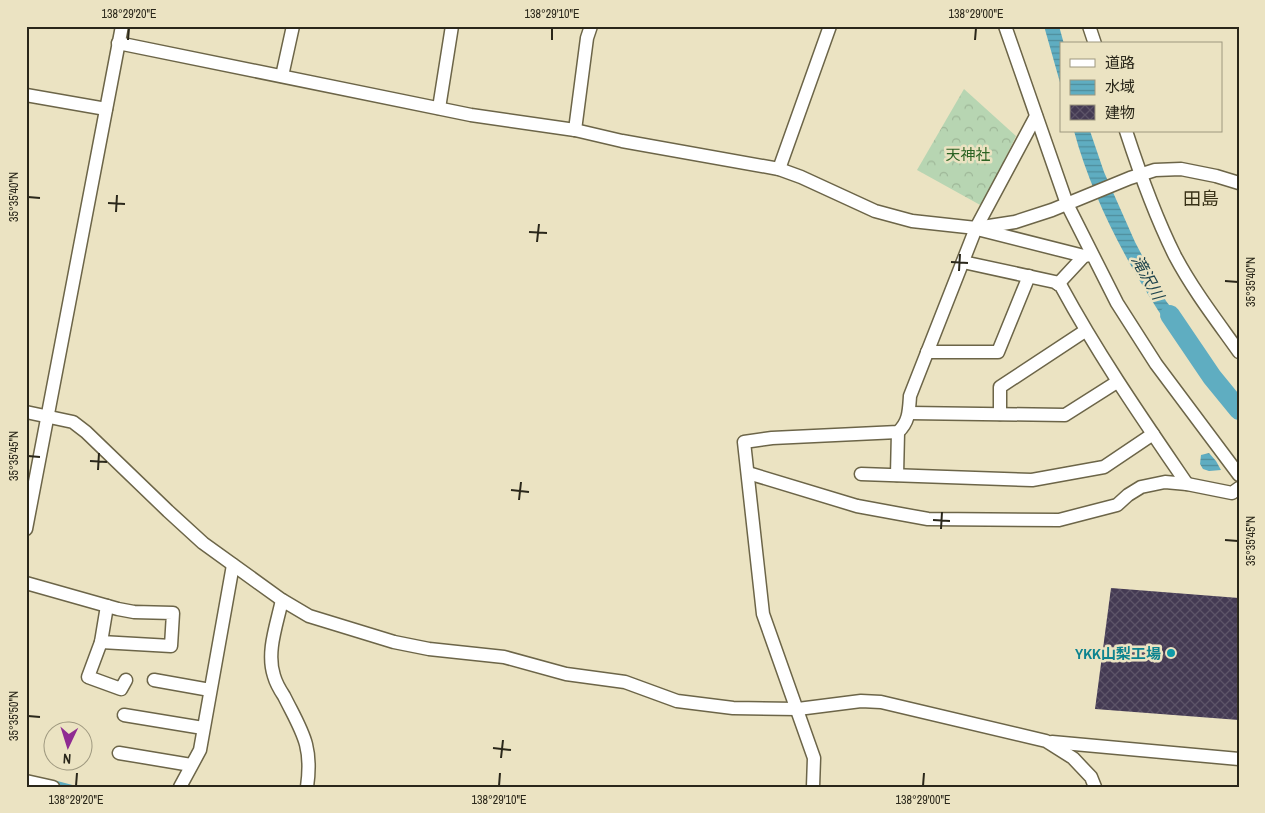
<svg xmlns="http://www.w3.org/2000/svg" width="1265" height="813" font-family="'Archivo Narrow','Noto Sans JP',sans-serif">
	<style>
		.forest { fill: url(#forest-crowns) }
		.water { fill: url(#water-rules) }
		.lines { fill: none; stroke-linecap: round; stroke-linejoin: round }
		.stream { stroke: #5fadc1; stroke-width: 3 }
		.river { stroke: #5fadc1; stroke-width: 20 }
		.building { fill: url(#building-cross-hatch) }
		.minor-casing { stroke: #6c6548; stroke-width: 15 }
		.minor { stroke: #fff; stroke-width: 12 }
		.ticks { fill: none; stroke: #2a271a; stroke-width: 2 }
		.culture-dot { fill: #0f9aa8; stroke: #ebe3c2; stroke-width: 2 }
		.labels { text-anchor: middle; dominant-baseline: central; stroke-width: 5; stroke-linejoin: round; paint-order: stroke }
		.park-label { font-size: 15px; fill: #2b6222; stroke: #ebe3c2 }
		.culture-label { font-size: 15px; font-weight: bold; fill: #0d838f; stroke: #ebe3c2; text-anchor: end }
		.water-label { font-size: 16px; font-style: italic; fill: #1f444d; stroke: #ebe3c2 }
		.quarter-label { font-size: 18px; fill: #383116; stroke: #ebe3c2 }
		.neatline { fill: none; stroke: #2a271a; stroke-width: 2 }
		.ticks-label { font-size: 12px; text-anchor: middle; fill: #2a271a }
	</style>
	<defs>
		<pattern id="forest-crowns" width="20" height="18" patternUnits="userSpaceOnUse" patternTransform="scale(1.25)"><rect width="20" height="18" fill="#b7d5b2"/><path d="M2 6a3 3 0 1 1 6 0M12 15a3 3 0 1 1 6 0" fill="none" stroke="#9eb798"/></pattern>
		<pattern id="water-rules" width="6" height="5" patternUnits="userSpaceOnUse" patternTransform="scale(1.25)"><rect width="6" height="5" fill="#5fadc1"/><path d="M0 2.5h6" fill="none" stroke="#4f8d9c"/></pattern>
		<pattern id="building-cross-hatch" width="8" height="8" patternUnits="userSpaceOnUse" patternTransform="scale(1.25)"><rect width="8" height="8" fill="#443a53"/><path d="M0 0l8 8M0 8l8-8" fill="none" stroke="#5d5468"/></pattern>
	</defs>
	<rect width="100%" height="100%" fill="#ebe3c2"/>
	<!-- forest -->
	<polygon class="forest" points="964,89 1016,136 982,206 917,170"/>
	<!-- water -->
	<g class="water">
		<polygon points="1044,26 1059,26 1064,44 1061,44 1061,86"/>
		<path d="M1074 131H1090L1104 172 1135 242 1166 301 1190 332 1179 341C1135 279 1094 205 1074 131Z"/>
		<polygon points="1209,453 1216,461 1221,470 1209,471 1203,469 1200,464 1201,455"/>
	</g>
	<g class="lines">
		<!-- stream -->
		<polyline class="stream" points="55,782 74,787"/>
		<!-- river -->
		<polyline class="river" points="1170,315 1212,377 1239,410"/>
	</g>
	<!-- building -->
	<polygon class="building" points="1111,588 1239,598 1239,720 1095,709"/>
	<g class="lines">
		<!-- minor casing -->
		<g class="minor-casing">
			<g id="minor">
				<polyline points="1005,26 1067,204 1117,303 1156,364 1239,475"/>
				<polyline points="1089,26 1095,44"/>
				<polyline points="118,43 471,115 575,130 622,141 779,169 801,177 875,211 912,221 976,228 1015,222 1052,210 1130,178 1155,170 1181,169 1216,176 1239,183"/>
				<polyline points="282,76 293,26"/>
				<polyline points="26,95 106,109"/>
				<polyline points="439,108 452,26"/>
				<polyline points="575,130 587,38 591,26"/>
				<path d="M1126 131C1140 174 1155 216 1175 256 1193 290 1217 321 1239 352"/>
				<polyline points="779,169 830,26"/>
				<polyline points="981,230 1084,256"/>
				<path d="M963 262 1055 282 1061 286C1099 356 1142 418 1187 484"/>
				<polyline points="1058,284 1084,256 1090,255"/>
				<polyline points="927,352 998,352 1029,276"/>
				<polyline points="26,412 73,422 86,432 168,511 203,543 282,600 309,616 394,642 429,649 504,657 566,674 625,682 677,701 733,708 798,709 861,701 881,702 1046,741 1073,758 1091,777 1095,787"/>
				<polyline points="909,413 1065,415 1117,382"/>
				<polyline points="1000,414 1000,387 1085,331"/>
				<polyline points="748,473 857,506 928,519 1059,520 1117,505 1128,495 1141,487 1165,482 1187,484 1232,493 1239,488"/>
				<polyline points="861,474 1032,480 1104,467 1153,434"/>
				<polyline points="897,475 898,432"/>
				<polyline points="26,529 122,26"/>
				<polyline points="26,583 118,609 134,612 173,613 171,646 101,642"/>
				<path d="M282 600C277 624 266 652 274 676 276 683 280 690 284 696 302 732 313 745 307 787"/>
				<polyline points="107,606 101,642 88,677 121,689 126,680"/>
				<polyline points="154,680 210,690"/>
				<polyline points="124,715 203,728"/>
				<polyline points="1052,742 1239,759"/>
				<polyline points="119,753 191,765"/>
				<polyline points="26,781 53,787"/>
				<polyline points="180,787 200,750 233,565"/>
				<path d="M813 787 814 758 763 614 744 442 772 438 898 432C909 422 909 411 910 396L976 228 1036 116"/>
			</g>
		</g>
		<!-- minor -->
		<use href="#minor" class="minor"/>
	</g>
	<!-- ticks -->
	<path class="ticks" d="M128 40 129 28M552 40V28M975 40 976 28M28 197 40 198M108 203 125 204M116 212 117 195M529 232 547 233M537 242 539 224M951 262 968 263M959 271 960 254M1225 281 1238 282M28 456 40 457M90 461 107 462M98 470 99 453M511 490 529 492M519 500 521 482M933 520 950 521M941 529 942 512M1225 540 1238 541M28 716 40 717M493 748 511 750M501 758 503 740M76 786 77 773M499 786 500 773M923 786 924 773"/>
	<!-- markers -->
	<circle class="culture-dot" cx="1171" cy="653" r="5"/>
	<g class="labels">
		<!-- park labels -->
		<g class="park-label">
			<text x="968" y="154">天神社</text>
		</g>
		<!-- culture labels -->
		<g class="culture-label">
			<text x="1161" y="653">YKK山梨工場</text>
		</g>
		<!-- water labels -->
		<g class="water-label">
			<text transform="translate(1148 277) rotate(61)">滝沢川</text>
		</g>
		<!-- quarter labels -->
		<g class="quarter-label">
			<text x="1201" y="198">田島</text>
		</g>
	</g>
	<!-- border -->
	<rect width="1265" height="813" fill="none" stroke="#ebe3c2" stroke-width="55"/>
	<!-- legend -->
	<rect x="1060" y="42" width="162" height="90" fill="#ebe3c2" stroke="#9e987f"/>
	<rect x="1070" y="59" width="25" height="8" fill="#ffffff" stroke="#9e987f"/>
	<text x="1105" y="68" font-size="15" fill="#2a271a">道路</text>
	<rect x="1070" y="80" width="25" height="15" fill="url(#water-rules)" stroke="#9e987f"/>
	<text x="1105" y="92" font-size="15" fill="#2a271a">水域</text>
	<rect x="1070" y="105" width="25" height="15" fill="url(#building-cross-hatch)" stroke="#9e987f"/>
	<text x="1105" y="118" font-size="15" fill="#2a271a">建物</text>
	<!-- north arrow -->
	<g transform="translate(68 746) rotate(184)"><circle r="24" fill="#ebe3c2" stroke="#9e987f"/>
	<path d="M0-4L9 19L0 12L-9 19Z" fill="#8f2b92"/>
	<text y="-8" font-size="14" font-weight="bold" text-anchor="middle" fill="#2a271a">N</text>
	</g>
	<rect x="28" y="28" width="1210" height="758" class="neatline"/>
	<g class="ticks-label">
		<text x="129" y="18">138°29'20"E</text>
		<text x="552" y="18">138°29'10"E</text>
		<text x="976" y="18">138°29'00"E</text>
		<text transform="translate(14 197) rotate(-90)" y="4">35°35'40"N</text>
		<text transform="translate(1251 282) rotate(-90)" y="4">35°35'40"N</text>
		<text transform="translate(14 456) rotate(-90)" y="4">35°35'45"N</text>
		<text transform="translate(1251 541) rotate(-90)" y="4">35°35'45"N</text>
		<text transform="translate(14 716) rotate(-90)" y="4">35°35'50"N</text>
		<text x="76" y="804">138°29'20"E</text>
		<text x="499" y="804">138°29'10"E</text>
		<text x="923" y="804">138°29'00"E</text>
	</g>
</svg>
